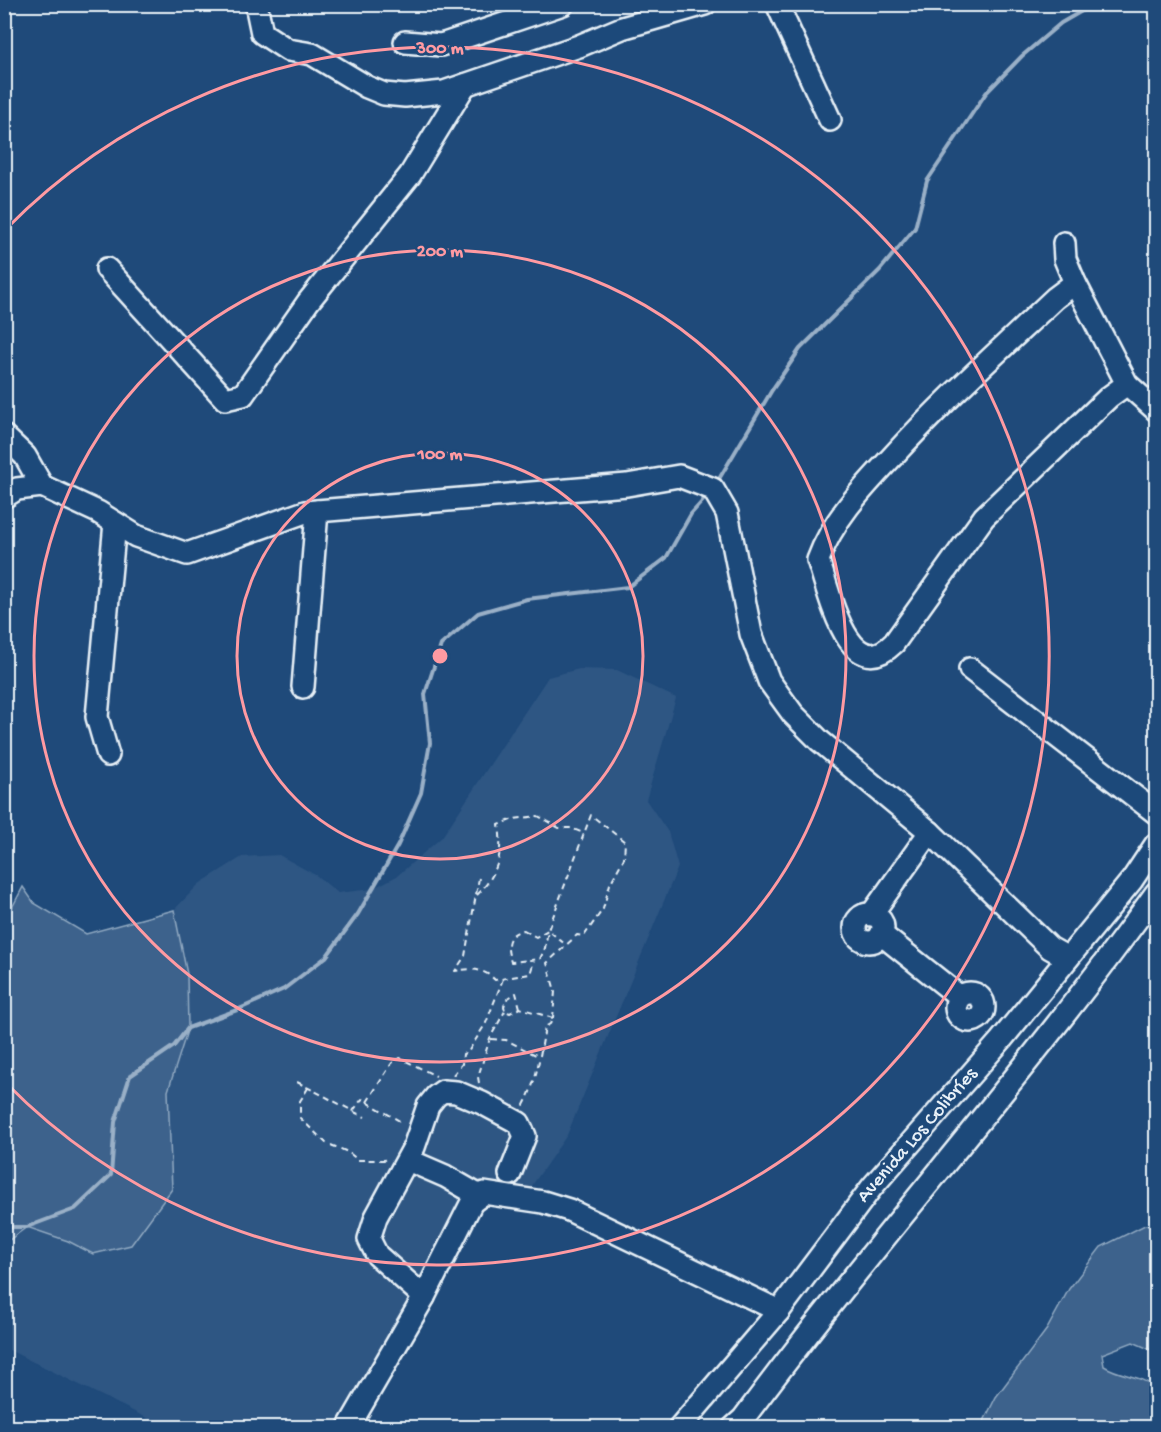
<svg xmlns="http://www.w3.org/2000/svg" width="1161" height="1432" font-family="'Gochi Hand',sans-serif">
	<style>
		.built { fill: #2e5683 }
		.green { fill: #3c628c; stroke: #92aac2; stroke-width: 1.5 }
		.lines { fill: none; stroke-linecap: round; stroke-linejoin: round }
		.stream { stroke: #9ab0c7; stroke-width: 4 }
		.minor-casing { stroke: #e8f1f8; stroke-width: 26 }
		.path { stroke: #e8f1f8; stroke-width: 2; stroke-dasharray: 6 4.5; stroke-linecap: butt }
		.minor { stroke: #1f4a7a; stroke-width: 21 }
		.ring { fill: none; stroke: #ff9aa2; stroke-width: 3 }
		.labels { text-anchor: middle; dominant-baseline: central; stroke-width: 5; stroke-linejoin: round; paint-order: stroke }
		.street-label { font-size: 20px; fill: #e8f1f8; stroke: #1f4a7a }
		.centre { fill: #ff9aa2; stroke: #1f4a7a; stroke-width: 3 }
		.ring-label { font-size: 18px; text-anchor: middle; font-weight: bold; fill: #ff9aa2; stroke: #1f4a7a; stroke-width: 5; stroke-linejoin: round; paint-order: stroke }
	</style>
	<rect width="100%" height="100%" fill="#1f4a7a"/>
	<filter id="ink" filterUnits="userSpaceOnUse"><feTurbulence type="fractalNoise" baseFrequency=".0167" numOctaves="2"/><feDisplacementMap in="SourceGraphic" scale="12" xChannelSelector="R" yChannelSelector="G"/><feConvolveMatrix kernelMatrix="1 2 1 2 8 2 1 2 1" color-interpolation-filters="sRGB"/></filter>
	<g filter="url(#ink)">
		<!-- built -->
		<polygon class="built" points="579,669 617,670 676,698 646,800 668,832 678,867 567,1135 522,1200 484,1193 348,1427 165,1427 5,1348 4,1239 27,1227 68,1241 93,1254 172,1189 168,1091 188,1027 187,974 174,910 199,884 242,857 279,855 317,876 338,893 372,889 397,876 442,837 548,677"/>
		<!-- green -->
		<g class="green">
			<polygon points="23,887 34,903 86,934 174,910 187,974 188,1028 168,1091 172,1189 131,1245 93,1254 68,1241 27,1227 5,1243 5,921"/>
			<path d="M1145 1225H1156V1352L1133 1342 1102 1354 1104 1366C1122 1377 1138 1374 1154 1387L1156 1427H981L996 1397 1047 1329 1069 1289 1101 1247Z"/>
		</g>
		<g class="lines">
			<!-- stream -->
			<g class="stream">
				<polyline points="716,484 772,390 800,349 880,270 915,228 927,181 986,93 1022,56 1061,23 1094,4"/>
				<polyline points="4,1227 27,1227 75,1209 111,1175 115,1122 130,1076 174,1046 188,1028 237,1010 284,989 326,957 358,914 398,845 421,793 430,743 425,694 441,645 478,613 527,599 628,587 666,558 691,514 708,495"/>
			</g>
			<!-- minor casing -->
			<g class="minor-casing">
				<g id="minor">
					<polyline points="256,4 262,33 288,50 312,54 367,87 384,94 405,96 444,92 579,46 622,28 705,4"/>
					<polyline points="777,4 830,120"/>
					<polyline points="405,42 441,45 563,4"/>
					<polyline points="1064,243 1065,259 1075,283 1127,384 1156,410"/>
					<polyline points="107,269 225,399 243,395 308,302 410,175 465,85"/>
					<path d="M1075 283 1055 298C1000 350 943 401 892 457 863 488 833 519 818 560 829 590 848 688 894 643L984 517 1109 397 1127 384"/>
					<polyline points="4,436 25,456 42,486"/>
					<polyline points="4,497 17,489 42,486 98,512 136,536 187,554 305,512 627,485 679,476 713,489 727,513 751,634 769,681 793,714 820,741 930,832 1050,948 1068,958"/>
					<polyline points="970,669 1156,813"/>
					<polyline points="303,687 317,511"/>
					<polyline points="108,755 97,717 115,523"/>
					<circle cx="869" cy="928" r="14"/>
					<polyline points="871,915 930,832"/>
					<polyline points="881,934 960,997"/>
					<circle cx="970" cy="1007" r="14"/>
					<polyline points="408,1160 445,1176 478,1195"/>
					<polyline points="424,1297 377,1255 369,1239 376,1217 414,1147 428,1106 436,1096 443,1091 456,1092 482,1103 519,1123 525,1136 510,1174"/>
					<polyline points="348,1428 424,1297 472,1202 484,1193 543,1202 569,1210 779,1311"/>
					<polyline points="679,1428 779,1311 872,1187 1001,1040 1132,880 1156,844"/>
					<path d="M733 1428 743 1419C876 1240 1026 1074 1156 893"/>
				</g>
			</g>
			<!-- path -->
			<g class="path">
				<path d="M479 878 465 956 455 971C471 968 483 968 495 980L530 974 534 961"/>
				<path d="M477 895C498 874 503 854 499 825L513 819 538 816 559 828H571L583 833"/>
				<path d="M524 930 536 937 548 930 545 948 540 959 511 962C506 947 505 934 524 930Z"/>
				<path d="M520 1008 516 993 507 999 504 1006 505 1011 510 1013 520 1008 553 1018 550 1024 545 1027C540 1056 537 1081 523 1107"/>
				<polyline points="553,1018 555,991 547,963 577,935 584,936 603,909 610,884 624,858 625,842 591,815 548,930 566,945"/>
				<polyline points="491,1039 506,1040 538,1056"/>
				<polyline points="453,1075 462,1064 463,1054 468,1052 486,1023 503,979"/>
				<polyline points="297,1082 353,1111 362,1099 403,1123"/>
				<polyline points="479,1083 478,1077 490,1038 505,1011"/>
				<polyline points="308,1088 300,1101 300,1118 326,1143 348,1152 358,1160 384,1160 388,1157"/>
				<polyline points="367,1102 392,1063 400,1058 436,1076"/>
				<polyline points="354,1112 365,1117"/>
			</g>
			<!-- minor -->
			<use href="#minor" class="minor"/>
		</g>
	</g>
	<!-- distance rings -->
	<g class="ring">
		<circle cx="440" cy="656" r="203"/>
		<circle cx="440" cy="656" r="406"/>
		<path d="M6 229A609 609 0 1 1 6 1083"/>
	</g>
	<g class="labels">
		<!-- street labels -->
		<g class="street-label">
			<text transform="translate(918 1136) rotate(-49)">Avenida Los Colibríes</text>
		</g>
	</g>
	<circle cx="440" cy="656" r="9" class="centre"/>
	<g class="ring-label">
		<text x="440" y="53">300 m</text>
		<text x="440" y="256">200 m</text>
		<text x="440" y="459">100 m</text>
	</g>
	<!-- margin -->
	<rect width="1161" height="1432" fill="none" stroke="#1f4a7a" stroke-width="24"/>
	<rect x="12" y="12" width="1137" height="1408" fill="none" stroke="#e8f1f8" stroke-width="2" filter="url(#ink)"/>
</svg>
